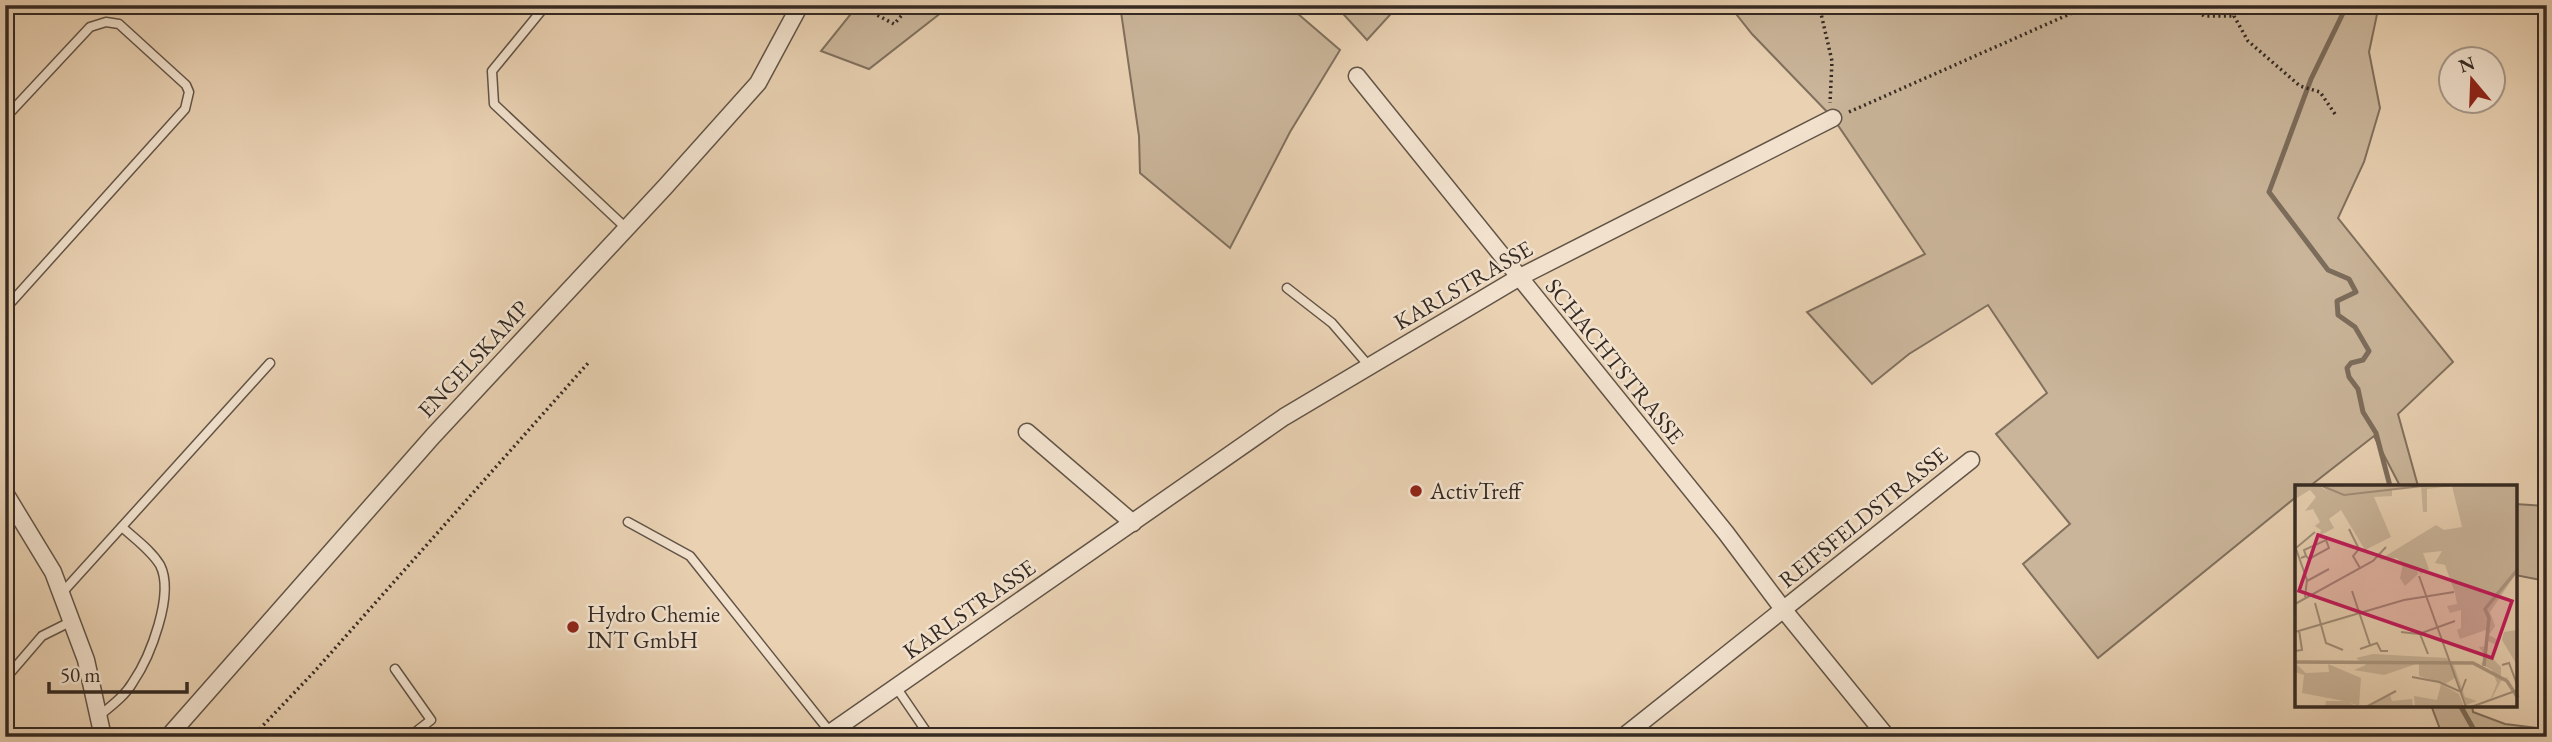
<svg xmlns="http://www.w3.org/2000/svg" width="2552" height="742" font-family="'EB Garamond',serif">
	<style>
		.green { fill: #cab59a; stroke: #80705e; stroke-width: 2 }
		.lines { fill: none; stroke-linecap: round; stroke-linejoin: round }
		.stream { stroke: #7c6c5b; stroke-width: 5 }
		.lane-casing { stroke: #625447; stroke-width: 11 }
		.street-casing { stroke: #625447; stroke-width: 19 }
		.path { stroke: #352a23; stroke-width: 3.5; stroke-dasharray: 2 3.5; stroke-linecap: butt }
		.lane { stroke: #f1e1cd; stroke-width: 8 }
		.street { stroke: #f1e1cd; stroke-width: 16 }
		.poi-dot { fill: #8f2418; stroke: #f1e1cd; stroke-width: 2.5 }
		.labels { text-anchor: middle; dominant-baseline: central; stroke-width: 5; stroke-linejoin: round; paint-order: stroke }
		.street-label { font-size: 23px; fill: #352a23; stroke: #f1e1cd }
		.poi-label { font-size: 23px; fill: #352a23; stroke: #f1e1cd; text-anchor: start }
		.inset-river { fill: none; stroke: #ac9881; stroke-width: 3.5 }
		.inset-road { fill: none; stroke: #a18e79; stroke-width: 2 }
		.view { fill: #c2185b; fill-opacity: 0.15; stroke: #c2185b; stroke-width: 3.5 }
		.inset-edge { fill: none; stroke: #352a23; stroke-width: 3.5 }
	</style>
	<rect width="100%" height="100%" fill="#e9d1b2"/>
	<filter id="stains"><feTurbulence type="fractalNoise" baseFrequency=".00286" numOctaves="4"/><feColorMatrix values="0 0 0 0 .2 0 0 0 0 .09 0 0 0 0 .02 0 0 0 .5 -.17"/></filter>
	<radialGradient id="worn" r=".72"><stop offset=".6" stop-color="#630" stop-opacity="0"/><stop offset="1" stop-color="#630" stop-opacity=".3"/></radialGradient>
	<!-- green -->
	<g class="green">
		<polygon points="858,5 951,5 869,69 821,51"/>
		<polygon points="1120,5 1308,5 1297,13 1340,50 1290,132 1230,248 1140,173 1139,136"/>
		<polygon points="1335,5 1399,5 1367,40"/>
		<polygon points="1729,5 2379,5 2369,52 2380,108 2364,162 2338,218 2453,362 2398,414 2418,486 2400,486 2374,436 2310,486 2296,486 2296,497 2098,658 2023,564 2070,524 1996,434 2047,393 1988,305 1909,354 1872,384 1807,312 1925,254 1833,118 1752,34"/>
		<polygon points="2515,504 2544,506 2546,581 2515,575"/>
		<polygon points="2431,705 2472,705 2473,712 2505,724 2547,729 2547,737 2443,737"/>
	</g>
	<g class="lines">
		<!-- stream -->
		<g class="stream">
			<polyline points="2347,5 2311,79 2269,192 2328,270 2349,279 2356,292 2337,301 2338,315 2355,327 2369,351 2363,360 2351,363 2347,368 2349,377 2358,389 2363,412 2376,433 2390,486"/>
			<polyline points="2460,705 2478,737"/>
		</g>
		<!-- lane casing -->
		<g class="lane-casing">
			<g id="lane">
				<polyline points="546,5 492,71 494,104 626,228"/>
				<polyline points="5,118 90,27 106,22 119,24 186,85 189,92 185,109 5,309"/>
				<polyline points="1287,288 1332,323 1369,366"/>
				<polyline points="628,522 690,556 830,732"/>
				<polyline points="61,594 270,363"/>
				<polyline points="395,669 431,720 409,737"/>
				<polyline points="5,679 42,636 72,621"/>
				<polyline points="896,687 930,737"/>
				<path d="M99 716C111 706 125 696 133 682 150 657 175 594 160 565 151 550 135 539 122 527"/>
			</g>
		</g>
		<!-- street casing -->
		<g class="street-casing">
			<g id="street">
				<polyline points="1357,76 1726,533 1783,609 1887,737"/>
				<polyline points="1027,432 1133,523"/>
				<polyline points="5,493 53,572 86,660 103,737"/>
				<polyline points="168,737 433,436 665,187 758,83 800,5"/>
				<polyline points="824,737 1284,417 1518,278 1833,118"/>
				<polyline points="1623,737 1971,460"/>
			</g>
		</g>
		<!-- path -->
		<g class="path">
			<polyline points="858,5 894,24 911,5"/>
			<polyline points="1819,5 1832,61 1830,103"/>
			<polyline points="2189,5 2204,16 2234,16"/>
			<polyline points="2236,5 2234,16 2248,41 2300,86 2320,92 2335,114"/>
			<polyline points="1849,112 2090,5"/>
			<polyline points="252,737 314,672 589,362"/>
		</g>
		<!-- lane -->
		<use href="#lane" class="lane"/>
		<!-- street -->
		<use href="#street" class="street"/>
	</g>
	<!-- markers -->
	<g class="poi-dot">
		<circle cx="1416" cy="491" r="7"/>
		<circle cx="573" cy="627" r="7"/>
	</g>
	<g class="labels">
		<!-- street labels -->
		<g class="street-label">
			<text transform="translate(1463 285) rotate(-30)">KARLSTRASSE</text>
			<text transform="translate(473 359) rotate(-47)">ENGELSKAMP</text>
			<text transform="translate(1615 361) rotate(51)">SCHACHTSTRASSE</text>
			<text transform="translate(1863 517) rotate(-39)">REIFSFELDSTRASSE</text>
			<text transform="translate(969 609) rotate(-35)">KARLSTRASSE</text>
		</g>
		<!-- poi labels -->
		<g class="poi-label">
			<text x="1430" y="491">ActivTreff</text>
			<text x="587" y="614">Hydro Chemie<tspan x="587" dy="26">INT GmbH</tspan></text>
		</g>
	</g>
	<!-- overview -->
	<g transform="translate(2295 485)">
		<rect width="222" height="222" fill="#e9d1b2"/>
		<path d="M0 0H23L33 7 26 0 116 2 97 4V11L79 12 96 52 70 65 46 25 34 34 39 43 24 51 26 45 20 41 25 37 18 24 10 26 21 12 15 5 0 14ZM126 0H222V87L195 127 200 141 194 150 203 155 201 160 193 156 191 145 165 154 162 145 166 143V125L155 128 152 121 162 119 160 108 150 80 140 78 147 66 128 68 134 84 126 89 122 84 123 89 110 101 105 93 108 79 102 73 84 75 141 40 149 45 167 42 157 1 132 4V27H128ZM222 145V180L207 155 209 147ZM193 161 192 168 206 182V192L214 193 206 196 197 213 185 217 196 213 202 198 197 185 186 179 191 172 184 162ZM78 169 151 173 158 178 170 212 182 216 171 220 160 193 150 199 124 191V178L89 190 59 185 71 180 61 173ZM0 178 11 188 34 187 33 179 66 193 64 221 53 217 63 222H30L31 216H49L7 208 9 190 0 187ZM146 199 164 209 169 222H120L119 211 142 215ZM95 210 97 216 117 214 118 222H73Z" fill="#cab59a"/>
		<path class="inset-river" d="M0 177 178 178 212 196 223 213M189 181 194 133 190 124 223 84"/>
		<path class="inset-road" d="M25 0 49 10 136 0M54 44 64 64 58 71 65 83M0 61 12 95 10 112M1 63 20 47M6 73 11 71 9 65 31 55 34 63 14 74 11 71M124 91 171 222M12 96 34 84M57 106 75 160M20 118 31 158 48 165M0 119 78 76 91 62M0 147 109 115 159 107M106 147 124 149 160 136M125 149 133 169M65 164 82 158 86 166H93M0 166 7 165 4 145M207 180 214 178 223 202M117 192 144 197 166 207 171 194M71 222 101 206M176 222 223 205"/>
		<path class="view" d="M23 50 217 116 197 173 4 106Z"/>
		<rect width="222" height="222" class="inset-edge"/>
	</g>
	<!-- margin -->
	<rect width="2552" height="742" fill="none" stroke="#e9d1b2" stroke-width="28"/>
	<rect x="7" y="7" width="2538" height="728" fill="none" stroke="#352a23" stroke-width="3.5"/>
	<rect x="14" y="14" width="2524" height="714" fill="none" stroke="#352a23" stroke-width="2"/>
	<!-- north arrow -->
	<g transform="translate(2472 80) rotate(341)"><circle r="33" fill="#f1e1cd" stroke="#a69889" stroke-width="2"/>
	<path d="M0-5L12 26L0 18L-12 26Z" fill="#8f2418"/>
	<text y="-10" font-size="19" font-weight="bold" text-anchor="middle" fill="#352a23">N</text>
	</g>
	<!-- scale -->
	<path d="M49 682v10h138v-10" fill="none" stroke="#352a23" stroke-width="3.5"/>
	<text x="60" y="682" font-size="21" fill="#352a23" stroke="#f1e1cd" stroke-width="5" paint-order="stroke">50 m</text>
	<rect width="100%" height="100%" filter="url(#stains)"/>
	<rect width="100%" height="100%" fill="url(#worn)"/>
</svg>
